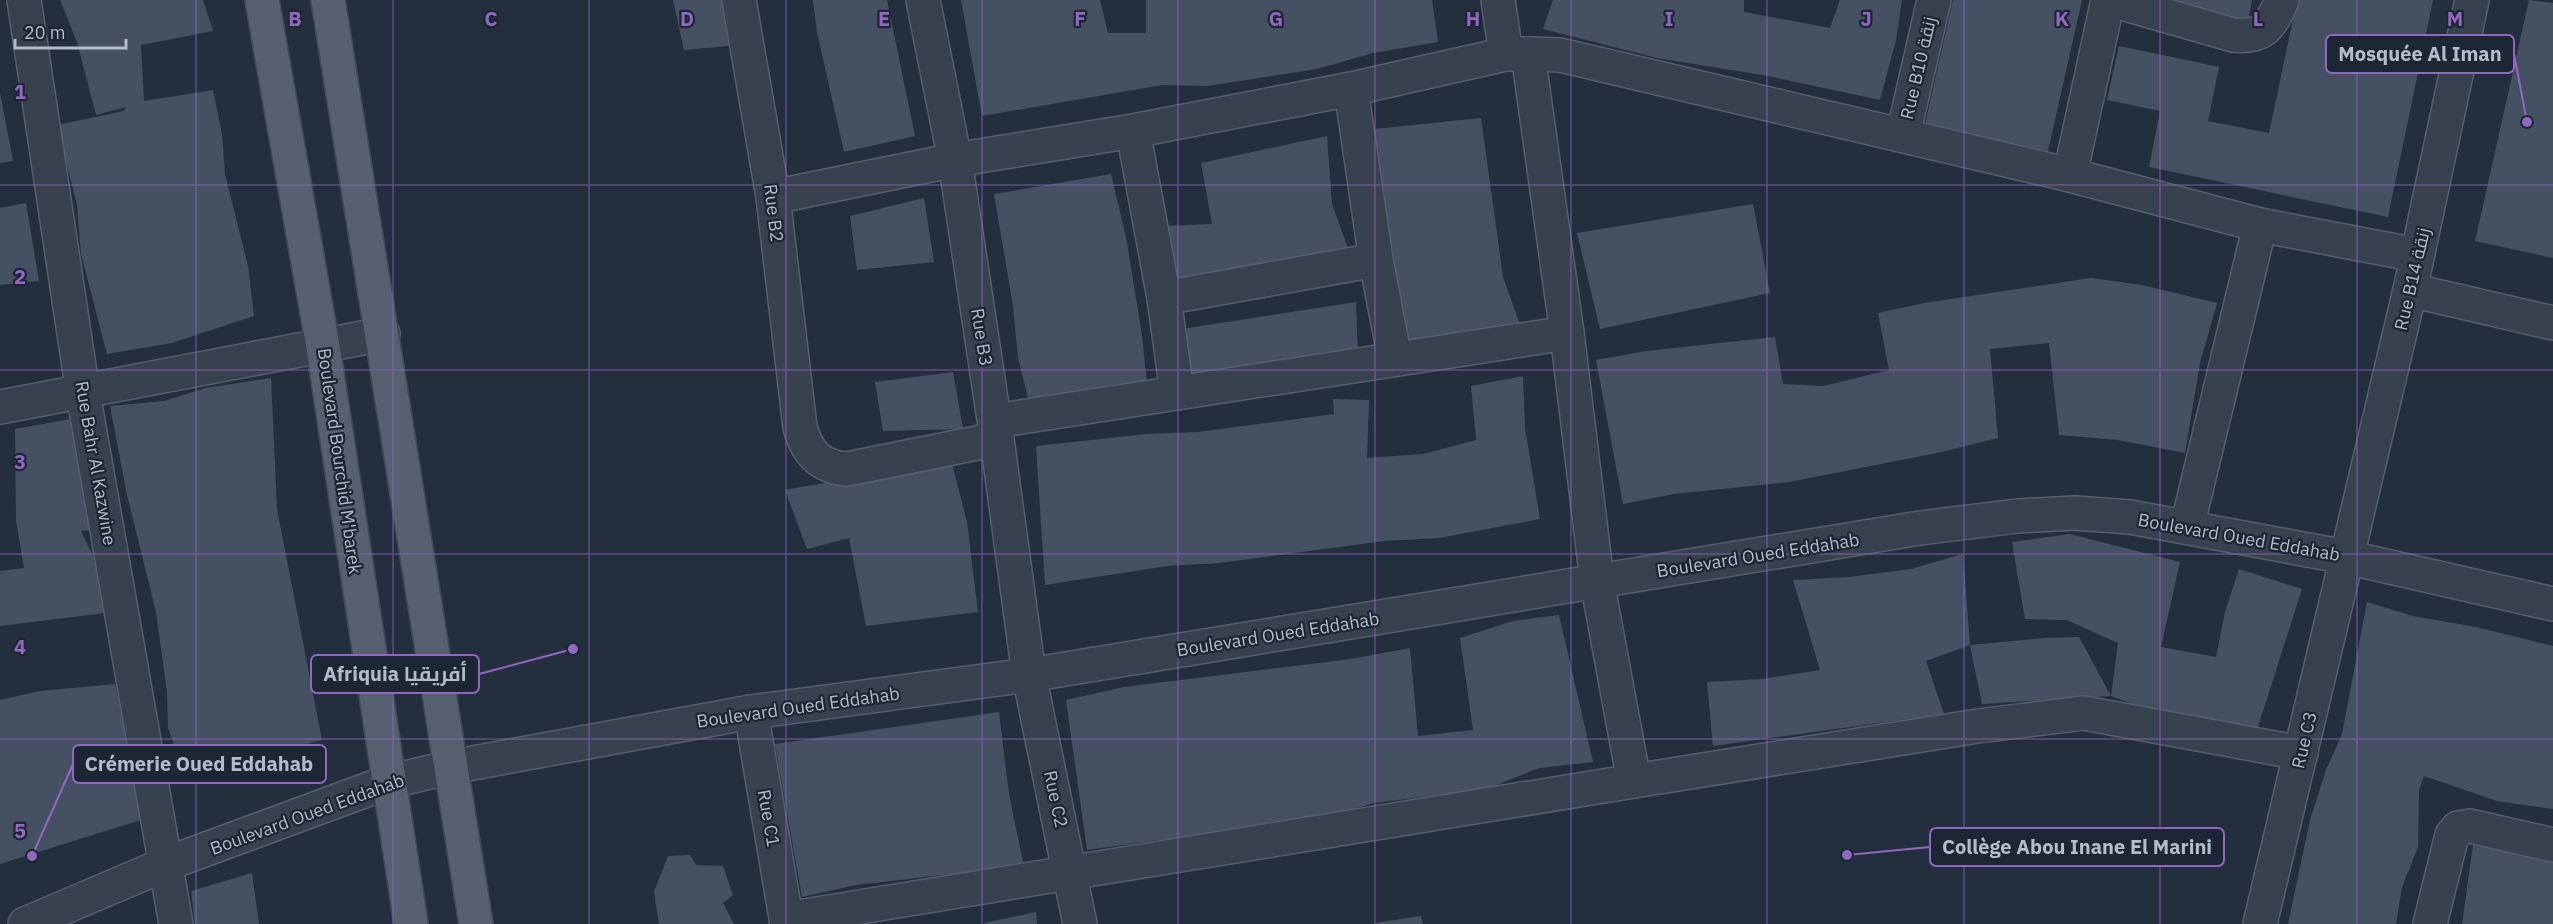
<svg xmlns="http://www.w3.org/2000/svg" width="2553" height="924" font-family="'IBM Plex Sans',Cairo,sans-serif">
	<style>
		.building { fill: #455162 }
		.lines { fill: none; stroke-linecap: round; stroke-linejoin: round }
		.minor-casing { stroke: #565f6c; stroke-width: 36 }
		.major-casing { stroke: #414a57; stroke-width: 36 }
		.minor { stroke: #38414e; stroke-width: 33 }
		.major { stroke: #56606e; stroke-width: 33 }
		.grid { fill: none; stroke: #9266c3; stroke-width: 1.5; stroke-opacity: 0.55 }
		.labels { text-anchor: middle; dominant-baseline: central; stroke-width: 4.5; stroke-linejoin: round; paint-order: stroke }
		.street-label { font-size: 18px; fill: #b4bcc9; stroke: #1d2633 }
		.grid-label { font-size: 20px; text-anchor: middle; font-weight: bold; fill: #9266c3; stroke: #1d2633; stroke-width: 4.5; stroke-linejoin: round; paint-order: stroke }
		.leader { fill: none; stroke: #9266c3; stroke-width: 2 }
		.callout-dot { fill: #9266c3; stroke: #1d2633; stroke-width: 2 }
		.callout { fill: #1d2633; stroke: #9266c3; stroke-width: 2 }
		.callout-label { font-size: 20px; text-anchor: middle; font-weight: bold; fill: #b4bcc9 }
	</style>
	<rect width="100%" height="100%" fill="#242f3e"/>
	<!-- building -->
	<g class="building">
		<polygon points="60,0 203,0 213,31 141,45 144,101 213,90 222,134 225,174 248,266 254,316 172,343 107,354 81,254 77,205 57,125 124,111 126,107 96,115 77,42"/>
		<polygon points="673,0 729,0 739,45 684,50"/>
		<polygon points="813,0 887,0 915,136 844,152 817,32"/>
		<polygon points="961,0 1100,0 1108,33 1146,33 1146,0 1432,0 1438,42 1373,53 1317,69 1208,86 1162,85 982,116"/>
		<polygon points="1553,0 1744,0 1744,12 1830,28 1840,0 1902,0 1896,40 1880,100 1768,76 1657,58 1543,29"/>
		<polygon points="1953,0 2082,0 2048,151 1925,124"/>
		<polygon points="2150,0 2252,0 2248,22"/>
		<polygon points="2297,0 2433,0 2388,217 2149,167 2160,111 2107,100 2119,46 2172,57 2219,67 2208,121 2269,133"/>
		<polygon points="2529,0 2553,3 2553,258 2475,241"/>
		<polygon points="0,93 13,161 0,163"/>
		<polygon points="1481,118 1503,277 1523,333 1408,352 1400,300 1365,130"/>
		<polygon points="1327,136 1332,204 1351,257 1174,286 1165,226 1212,224 1201,163"/>
		<polygon points="1111,174 1126,237 1142,335 1148,395 1030,406 1018,358 1013,306 994,194"/>
		<polygon points="924,198 934,262 857,270 850,216"/>
		<polygon points="26,203 39,281 0,285 0,208"/>
		<polygon points="1753,204 1770,293 1600,329 1577,233"/>
		<polygon points="2091,278 2142,285 2217,303 2200,363 2185,453 2118,440 2059,435 2049,343 1990,349 1998,438 1942,452 1789,482 1674,494 1623,504 1596,360 1646,351 1775,337 1783,384 1824,386 1889,370 1878,313 1924,303"/>
		<polygon points="1356,302 1358,359 1189,378 1182,329"/>
		<polygon points="953,372 963,429 883,431 875,382"/>
		<polygon points="1523,376 1525,428 1540,519 1439,538 1384,541 1219,563 1167,566 1045,585 1036,446 1146,434 1198,432 1334,414 1333,399 1369,400 1367,458 1423,454 1476,440 1471,386"/>
		<polygon points="271,378 277,509 322,740 250,759 188,780 168,728 167,692 156,612 127,495 110,406 164,401 205,388"/>
		<polygon points="70,419 97,503 99,530 81,531 94,558 105,613 0,626 0,571 24,568 16,520 15,429"/>
		<polygon points="951,460 967,522 978,612 866,626 849,538 807,549 785,490"/>
		<polygon points="2070,534 2180,562 2161,647 2216,657 2225,612 2239,569 2302,589 2257,730 2149,710 2111,696 1982,704 1970,645 2044,638 2079,637 2111,696 2118,643 2067,620 2025,619 2012,542"/>
		<polygon points="1963,554 1970,645 1926,661 1944,714 1713,746 1707,682 1762,679 1820,670 1793,580 1849,577 1911,569"/>
		<polygon points="2367,602 2413,616 2476,627 2553,646 2553,809 2497,801 2424,776 2419,790 2418,847 2402,887 2396,924 2288,924 2310,820 2326,770 2342,734"/>
		<polygon points="1559,615 1593,762 1539,768 1489,788 1375,803 1322,817 1087,850 1066,700 1124,687 1351,659 1410,648 1418,736 1473,730 1460,638 1513,621"/>
		<polygon points="115,684 147,818 0,864 0,700 40,691"/>
		<polygon points="999,712 1009,794 1023,862 969,872 856,885 802,897 775,744"/>
		<polygon points="2473,845 2553,863 2553,924 2462,924"/>
		<polygon points="690,855 696,865 723,866 733,895 723,903 734,924 659,924 654,892 668,856"/>
		<polygon points="252,873 259,924 195,924 191,891"/>
		<polygon points="1036,912 1037,924 984,924 984,923"/>
		<polygon points="1421,916 1423,924 1375,924 1375,923"/>
	</g>
	<g class="lines">
		<!-- minor casing -->
		<g class="minor-casing">
			<g id="minor">
				<polyline points="24,0 83,393 176,924"/>
				<path d="M739 0 773 197 800 427C807 453 820 467 847 469L997 439"/>
				<polyline points="923,0 955,160 997,439 1029,675 1080,924"/>
				<polyline points="1498,0 1506,54"/>
				<path d="M2111 0 2233 35C2264 38 2270 27 2282 0"/>
				<polyline points="1528,54 1560,55 2070,175 2260,225 2417,255"/>
				<polyline points="1351,89 1376,260 1395,359"/>
				<polyline points="1133,131 1164,298 1177,393"/>
				<polyline points="1903,135 1934,0"/>
				<polyline points="2070,175 2108,0"/>
				<polyline points="773,197 955,160 1133,131 1351,89 1506,54 1528,54 1567,333 1597,581 1634,781"/>
				<polyline points="2410,290 2553,323"/>
				<polyline points="1164,298 1376,260"/>
				<polyline points="0,407 383,334"/>
				<polyline points="995,421 1567,333"/>
				<polyline points="2187,527 2260,225"/>
				<polyline points="751,712 787,924"/>
				<polyline points="786,919 1634,781 1978,726 2084,713 2301,753"/>
				<polyline points="25,924 166,864 388,782 451,767 751,712 1029,675 1920,528 2017,516 2075,513 2130,517 2346,557 2553,604"/>
				<polyline points="2260,924 2410,290 2472,0"/>
				<polyline points="2430,924 2452,835 2458,828 2470,826 2553,845"/>
			</g>
		</g>
		<!-- major casing -->
		<g class="major-casing">
			<g id="major">
				<polyline points="262,0 323,347 411,924"/>
				<polyline points="328,0 476,924"/>
			</g>
		</g>
		<!-- minor -->
		<use href="#minor" class="minor"/>
		<!-- major -->
		<use href="#major" class="major"/>
	</g>
	<!-- grid -->
	<path class="grid" d="M196 0V924M393 0V924M589 0V924M786 0V924M982 0V924M1178 0V924M1375 0V924M1571 0V924M1767 0V924M1964 0V924M2160 0V924M2357 0V924M0 185H2553M0 370H2553M0 554H2553M0 739H2553"/>
	<g class="labels">
		<!-- street labels -->
		<g class="street-label">
			<text transform="translate(1918 68) rotate(-77)">Rue B10 زنقة</text>
			<text transform="translate(774 213) rotate(83)">Rue B2</text>
			<text transform="translate(2412 279) rotate(-77)">Rue B14 زنقة</text>
			<text transform="translate(982 337) rotate(81)">Rue B3</text>
			<text transform="translate(340 461) rotate(82)">Boulevard Bourchid M'barek</text>
			<text transform="translate(96 463) rotate(80)">Rue Bahr Al Kazwine</text>
			<text transform="translate(2239 537) rotate(10)">Boulevard Oued Eddahab</text>
			<text transform="translate(1758 555) rotate(-9)">Boulevard Oued Eddahab</text>
			<text transform="translate(1278 634) rotate(-9)">Boulevard Oued Eddahab</text>
			<text transform="translate(798 707) rotate(-8)">Boulevard Oued Eddahab</text>
			<text transform="translate(2304 740) rotate(-77)">Rue C3</text>
			<text transform="translate(1056 799) rotate(78)">Rue C2</text>
			<text transform="translate(307 814) rotate(-20)">Boulevard Oued Eddahab</text>
			<text transform="translate(769 818) rotate(80)">Rue C1</text>
		</g>
	</g>
	<g class="grid-label">
		<text x="295" y="26">B</text>
		<text x="491" y="26">C</text>
		<text x="687" y="26">D</text>
		<text x="884" y="26">E</text>
		<text x="1080" y="26">F</text>
		<text x="1276" y="26">G</text>
		<text x="1473" y="26">H</text>
		<text x="1669" y="26">I</text>
		<text x="1866" y="26">J</text>
		<text x="2062" y="26">K</text>
		<text x="2258" y="26">L</text>
		<text x="2455" y="26">M</text>
		<text x="20" y="99">1</text>
		<text x="20" y="284">2</text>
		<text x="20" y="469">3</text>
		<text x="20" y="654">4</text>
		<text x="20" y="838">5</text>
	</g>
	<!-- callouts -->
	<path class="leader" d="M2527 122L2514 54M573 649L479 674M32 856L73 764M1847 855L1930 847"/>
	<g class="callout-dot">
		<circle cx="2527" cy="122" r="6"/>
		<circle cx="573" cy="649" r="6"/>
		<circle cx="32" cy="856" r="6"/>
		<circle cx="1847" cy="855" r="6"/>
	</g>
	<g class="callout">
		<rect x="2326" y="35" width="188" height="38" rx="6"/>
		<rect x="311" y="655" width="168" height="38" rx="6"/>
		<rect x="73" y="745" width="253" height="38" rx="6"/>
		<rect x="1930" y="828" width="294" height="38" rx="6"/>
	</g>
	<g class="callout-label">
		<text x="2420" y="61">Mosquée Al Iman</text>
		<text x="395" y="681">Afriquia أفريقيا</text>
		<text x="199" y="771">Crémerie Oued Eddahab</text>
		<text x="2077" y="854">Collège Abou Inane El Marini</text>
	</g>
	<!-- scale -->
	<path d="M15 39v9h111v-9" fill="none" stroke="#b4bcc9" stroke-width="3"/>
	<text x="24" y="39" font-size="18" fill="#b4bcc9" stroke="#1d2633" stroke-width="4.5" paint-order="stroke">20 m</text>
</svg>
